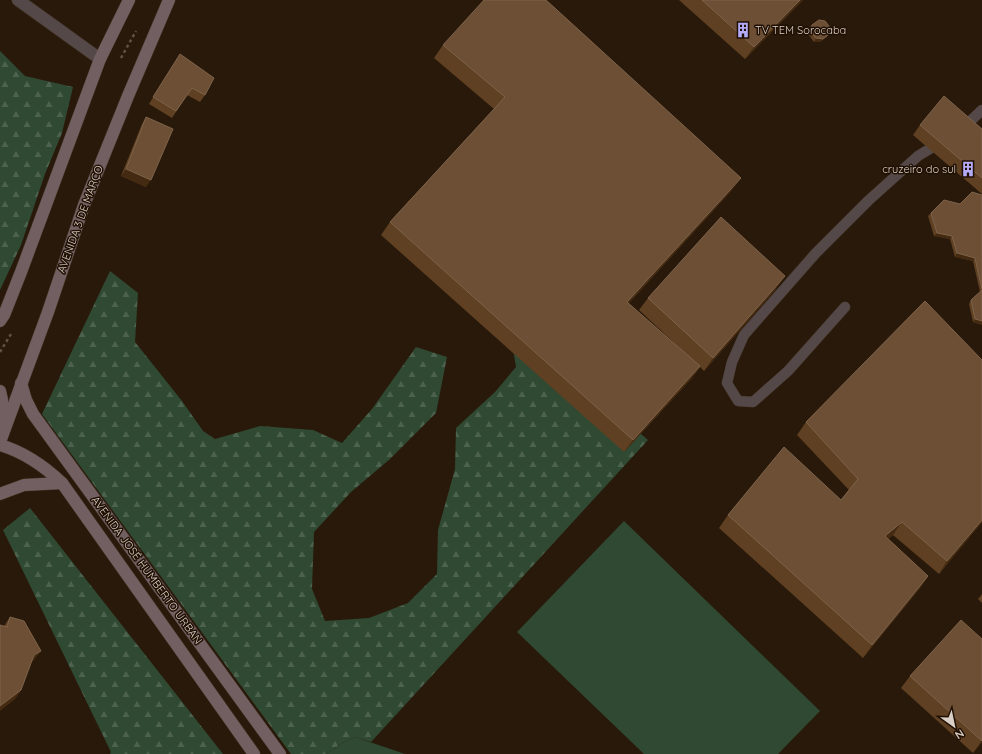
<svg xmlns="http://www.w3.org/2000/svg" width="982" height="754" font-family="Quicksand,sans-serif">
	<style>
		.green { fill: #2f4932 }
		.forest { fill: url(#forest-firs) }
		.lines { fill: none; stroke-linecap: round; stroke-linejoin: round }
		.lane-casing { stroke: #453628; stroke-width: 11 }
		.street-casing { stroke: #453628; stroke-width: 13 }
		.secondary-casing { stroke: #453628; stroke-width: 13 }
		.path { stroke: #615245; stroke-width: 2.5; stroke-dasharray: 3 3; stroke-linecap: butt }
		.lane { stroke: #544849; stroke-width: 10 }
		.street { stroke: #544849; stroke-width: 12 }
		.secondary { stroke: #725f61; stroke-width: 12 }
		.wall { fill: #5f4022 }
		.shaded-wall { fill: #442a11 }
		.building { fill: #6c4f34; stroke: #7e634b }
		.labels { text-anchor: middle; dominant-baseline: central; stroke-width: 3; stroke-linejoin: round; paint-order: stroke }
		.poi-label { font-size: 11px; fill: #dacfc6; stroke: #201003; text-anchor: start }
		.street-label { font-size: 11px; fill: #dacfc6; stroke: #201003 }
	</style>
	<defs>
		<pattern id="forest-firs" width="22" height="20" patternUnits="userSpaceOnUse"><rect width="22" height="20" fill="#2f4932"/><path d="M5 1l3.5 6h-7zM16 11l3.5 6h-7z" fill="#4d624e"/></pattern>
	</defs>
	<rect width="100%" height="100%" fill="#29190a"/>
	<!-- green -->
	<g class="green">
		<polygon points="624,521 820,711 778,754 644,754 517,632"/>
		<polygon points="355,737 405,754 327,754 342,743"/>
	</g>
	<!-- forest -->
	<g class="forest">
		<polygon points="0,51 25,76 73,87 62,133 45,174 21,245 0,290"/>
		<polygon points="110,271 138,293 135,342 182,401 203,431 215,439 260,426 313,430 342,443 372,409 416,347 447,357 436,413 390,459 351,492 314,532 312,589 325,621 369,618 408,603 437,574 438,530 455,469 456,428 495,392 516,367 512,343 529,336 648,440 371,742 355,737 342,743 327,754 291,754 42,414"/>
		<polygon points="30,508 223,754 110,754 111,752 3,530"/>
	</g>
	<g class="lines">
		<!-- lane casing -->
		<g class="lane-casing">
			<g id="lane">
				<polyline points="963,128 982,110"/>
				<polyline points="845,307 788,371 753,402 738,401 727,383 732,362 744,335 815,254 869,200 918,156 941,142"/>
			</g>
		</g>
		<!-- street casing -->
		<g class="street-casing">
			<polyline id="street" points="18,0 100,59"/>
		</g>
		<!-- secondary casing -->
		<g class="secondary-casing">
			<g id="secondary">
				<polyline points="0,321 4,315 21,272 100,59 129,0"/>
				<polyline points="21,383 26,400 33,414 280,754"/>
				<path d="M0 391C3 401 4 411 0 421"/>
				<polyline points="0,442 48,312 84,205 128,96 169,0"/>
				<path d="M0 445C24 452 44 466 62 483L254 754"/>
				<polyline points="0,494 24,485 62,483"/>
			</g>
		</g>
		<!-- path -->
		<g class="path">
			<polyline points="121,58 136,31"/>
			<polyline points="0,352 11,334"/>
		</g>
		<!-- lane -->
		<use href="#lane" class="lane"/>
		<!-- street -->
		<use href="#street" class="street"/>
		<!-- secondary -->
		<use href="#secondary" class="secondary"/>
	</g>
	<!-- wall -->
	<g class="wall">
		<polygon points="679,0 803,0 745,59"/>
		<polygon points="812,25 828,35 825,38 820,42 814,42 808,34 809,28"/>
		<polygon points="443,45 732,190 628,304 683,351 639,310 648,298 776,289 704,371 700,367 691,379 624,452 381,235 390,222 494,109 434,58"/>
		<polygon points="180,54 205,95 200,102 187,95 172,118 149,104"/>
		<polygon points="146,117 146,187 121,176 142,124"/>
		<polygon points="920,125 982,129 982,194 913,135"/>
		<polygon points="982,195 982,325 973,322 969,304 971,300 980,292 973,261 955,257 950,239 934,236 928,216 931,213 960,204"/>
		<polygon points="806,422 982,522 939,574 893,535 888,539 928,576 920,588 863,658 719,528 728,515 841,500 849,490 797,435"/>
		<polygon points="982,594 982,603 978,599"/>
		<polygon points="10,617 34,660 31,662 21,690 14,700 4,626"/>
		<polygon points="982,639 982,742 973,753 901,688 910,676"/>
	</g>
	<!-- shaded-wall -->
	<g class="shaded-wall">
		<polygon points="800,0 803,0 745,59 754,47"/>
		<polygon points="828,35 825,38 820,42 814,42 816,38"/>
		<polygon points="126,169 151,180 146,187 121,176"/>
		<polygon points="741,178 732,190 618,315 627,302"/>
		<polygon points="937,233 952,236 950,239 934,236"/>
		<polygon points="957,253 975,258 973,261 955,257"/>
		<polygon points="785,276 776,289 704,371 713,358"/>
		<polygon points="975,319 982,321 982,325 973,322"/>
		<polygon points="700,366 691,379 624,452 633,440"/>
		<polygon points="982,520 982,522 939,574 947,561"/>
		<polygon points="902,522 893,535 876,549 885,536"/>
		<polygon points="928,576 920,588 863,658 872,645"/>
		<polygon points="41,651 34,660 27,665 34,655"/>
		<polygon points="21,690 14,700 0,711 0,706"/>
		<polygon points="982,740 982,742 973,753"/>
	</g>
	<!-- building -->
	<g class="building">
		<polygon points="484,0 546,0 741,178 627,302 700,366 633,440 390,222 505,97 443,45"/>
		<polygon points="702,0 800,0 754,47"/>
		<polygon points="819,20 825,21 829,26 829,32 828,35 823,39 816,38 810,31 812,25"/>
		<polygon points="180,54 214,78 205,95 192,88 176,111 153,97"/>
		<polygon points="944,96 982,129 982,178 920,125"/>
		<polygon points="146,117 173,129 151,180 126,169"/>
		<polygon points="972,192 982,195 982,289 975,258 957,253 952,236 937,233 931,213 944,200 960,204"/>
		<polygon points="721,217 785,276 713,358 648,298"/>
		<polygon points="982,290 982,321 975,319 971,300"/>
		<polygon points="925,301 982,360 982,520 947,561 902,522 885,536 928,576 872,645 728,515 784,447 841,500 858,479 806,422"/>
		<polygon points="10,617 24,621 41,651 34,655 21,690 0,706 0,625 7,627"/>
		<polygon points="961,620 982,639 982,741 910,676"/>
	</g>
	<!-- icons -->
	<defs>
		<g id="building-bare" transform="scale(1.2)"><path d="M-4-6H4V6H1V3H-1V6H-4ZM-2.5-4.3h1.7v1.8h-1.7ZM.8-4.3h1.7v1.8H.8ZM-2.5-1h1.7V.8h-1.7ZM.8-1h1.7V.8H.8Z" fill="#b4acf9" stroke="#201003" stroke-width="2.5" paint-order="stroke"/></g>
	</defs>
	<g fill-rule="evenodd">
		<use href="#building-bare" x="743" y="30"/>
		<use href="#building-bare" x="968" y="169"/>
	</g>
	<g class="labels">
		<!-- poi labels -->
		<g class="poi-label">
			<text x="755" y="30">TV TEM Sorocaba</text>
			<text x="956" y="169" text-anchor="end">cruzeiro do sul</text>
		</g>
		<!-- street labels -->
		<g class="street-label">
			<text transform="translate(80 219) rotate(-70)">AVENIDA 3 DE MARÇO</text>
			<text transform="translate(147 570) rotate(54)">AVENIDA JOSÉ HUMBERTO URBAN</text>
		</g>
	</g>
	<!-- north arrow -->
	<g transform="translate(954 726) rotate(147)" stroke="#201003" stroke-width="3" paint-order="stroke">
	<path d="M0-3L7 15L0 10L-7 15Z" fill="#dacfc6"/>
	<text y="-6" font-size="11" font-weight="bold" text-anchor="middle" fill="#dacfc6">N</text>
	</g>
</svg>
